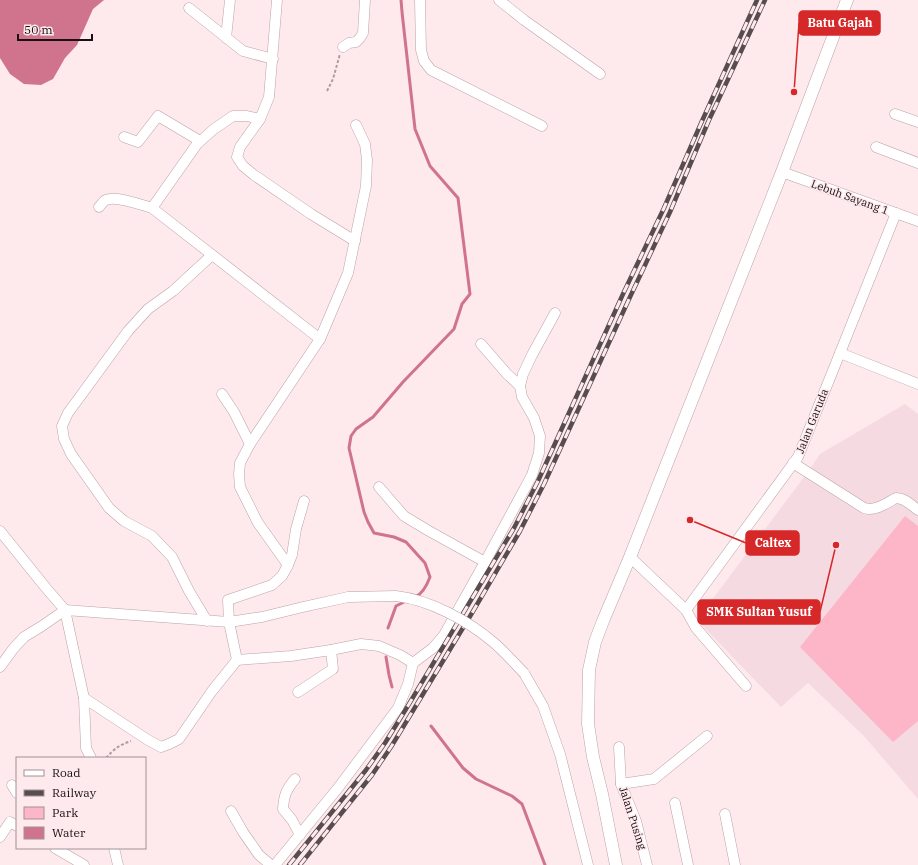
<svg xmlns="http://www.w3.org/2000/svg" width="918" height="865" font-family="'IBM Plex Serif',serif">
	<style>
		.built { fill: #f6dae1 }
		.green { fill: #fcb6c8 }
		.water { fill: #d0748e }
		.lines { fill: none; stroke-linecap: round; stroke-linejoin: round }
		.stream { stroke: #d0748e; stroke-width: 3 }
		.minor-casing { stroke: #bba2a8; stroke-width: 11 }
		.major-casing { stroke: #bba2a8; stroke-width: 13 }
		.path { stroke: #ad9da0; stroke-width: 2; stroke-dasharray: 3 2; stroke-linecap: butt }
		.minor { stroke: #fff; stroke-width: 10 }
		.major { stroke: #fff; stroke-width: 12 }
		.rail-casing { stroke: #574c4e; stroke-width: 4.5 }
		.rail { stroke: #fee9ed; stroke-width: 3; stroke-dasharray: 9; stroke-linecap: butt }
		.minor-bridge-casing { stroke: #bba2a8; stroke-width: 11; stroke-linecap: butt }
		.minor-bridge { stroke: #fff; stroke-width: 10 }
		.labels { text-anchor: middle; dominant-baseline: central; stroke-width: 3; stroke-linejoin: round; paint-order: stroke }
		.street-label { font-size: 11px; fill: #181012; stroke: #fee9ed }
		.leader { fill: none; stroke: #d62828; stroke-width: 1.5 }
		.callout-dot { fill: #d62828; stroke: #fee9ed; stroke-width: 1.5 }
		.callout { fill: #d62828; stroke: #d62828; stroke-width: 1.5 }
		.callout-label { font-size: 12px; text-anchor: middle; font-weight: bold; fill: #fff }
	</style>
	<rect width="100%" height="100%" fill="#fee9ed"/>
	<!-- built -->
	<polygon class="built" points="905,404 918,414 918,799 863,735 808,683 781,707 697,620 810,469 820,454"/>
	<!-- green -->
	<polygon class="green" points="905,516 918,526 918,721 893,742 800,647"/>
	<!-- water -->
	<polygon class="water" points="0,0 104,0 93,9 77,45 65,58 53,79 41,85 24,84 10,74 0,58"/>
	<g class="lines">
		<!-- stream -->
		<g class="stream">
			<path d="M401 0 402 12 415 129 430 166 458 198 470 294 462 304 454 329 403 382 373 417 356 429 351 436 349 448 364 512 368 522 374 533 394 537 406 542 425 563 430 577C427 585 423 594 415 597"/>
			<polyline points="388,628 396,606 406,601"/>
			<polyline points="386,657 389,675 392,687"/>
			<polyline points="431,726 463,768 476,779 512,796 522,804 545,865"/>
		</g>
		<!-- minor casing -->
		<g class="minor-casing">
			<g id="minor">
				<polyline points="277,0 269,97 260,119 240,147 237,157 243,166 254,175 311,214 355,241"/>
				<polyline points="420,0 421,50 424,61 431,70 542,126"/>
				<polyline points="499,0 524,20 600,74"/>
				<polyline points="189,8 243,51 273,59"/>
				<polyline points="226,38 230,0"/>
				<polyline points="343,47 349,43 356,42 360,38 363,33 365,0"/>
				<polyline points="895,114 918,122"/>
				<polyline points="124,137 138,142 158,116 200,141"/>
				<polyline points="876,147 918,163"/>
				<polyline points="782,172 918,221"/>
				<path d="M99 207C101 205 103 201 106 200 116 195 141 205 152 208L320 339"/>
				<polyline points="152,208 197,144 214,129 233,116 247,116 260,119"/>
				<polyline points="481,344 507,374 520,386"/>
				<polyline points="840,353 918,384"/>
				<polyline points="222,394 234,412 250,444"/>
				<path d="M793 463 864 508C874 512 887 503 896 498 905 498 911 505 918 510"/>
				<polyline points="379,487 404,516 429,531 485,562"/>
				<polyline points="0,531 46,588 65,610 77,666 84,698 86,748 91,758"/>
				<polyline points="630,557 686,610 696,628 746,686"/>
				<polyline points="288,565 292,555 296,529 304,501"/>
				<polyline points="686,610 798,457 840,353 896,213"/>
				<polyline points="207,621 189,591 172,557 152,536 124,521 109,508 71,454 64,439 62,426 68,413 128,331 148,309 173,291 212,255"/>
				<polyline points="413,663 433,648 444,635 485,562 532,475 539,453 540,436 534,418 522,397 520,386 523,374 532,355 555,313"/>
				<polyline points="0,667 13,649 24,637 42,626 65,610 229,622 262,617 303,607 348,597 396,596"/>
				<polyline points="524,673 543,706 560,754 588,865"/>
				<polyline points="298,692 333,669 331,650"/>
				<polyline points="84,698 148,740 161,747 169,744 179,739 212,691 237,660"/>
				<polyline points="619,747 621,784 636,821 647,865"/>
				<path d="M295 779C286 790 284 795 283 809L292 820 300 835"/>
				<polyline points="621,784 654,779 707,736"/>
				<polyline points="12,785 17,793"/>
				<polyline points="675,803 688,865"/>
				<polyline points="231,811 243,832 259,855 271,865"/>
				<polyline points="725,814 735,865"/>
				<polyline points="0,837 10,822 17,826"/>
				<polyline points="55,848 84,865"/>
				<polyline points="114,848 118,865"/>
				<polyline points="275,865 338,788 398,708 408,684 413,663 400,655 379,646 361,644 331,650 291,656 237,660 229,622 228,600 272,585 282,576 288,565 258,523 240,487 239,474 240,463 250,444 320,339 348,273 366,186 367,160 365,144 356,125"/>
			</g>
		</g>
		<!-- major casing -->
		<g class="major-casing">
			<polyline id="major" points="616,865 602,794 593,757 588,724 589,670 595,642 603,621 630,557 782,172 847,0"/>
		</g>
		<!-- path -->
		<g class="path">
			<polyline points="327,91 333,79 340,54"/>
			<path d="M106 758C114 749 119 745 131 741"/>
		</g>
		<!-- minor -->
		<use href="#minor" class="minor"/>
		<!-- major -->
		<use href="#major" class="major"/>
		<!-- rail casing -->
		<g class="rail-casing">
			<g id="rail">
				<polyline points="289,865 366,770 385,743 406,709 514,528 538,481 623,294 664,208 702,121 757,0"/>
				<polyline points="300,865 372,775 391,747 472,613 520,531 544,484 630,297 670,212 709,120 765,0"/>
			</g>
		</g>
		<!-- rail -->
		<use href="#rail" class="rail"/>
		<!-- minor-bridge casing -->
		<g class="minor-bridge-casing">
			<path id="minor-bridge" d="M396 596C430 600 467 620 493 642 504 651 514 663 524 673"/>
		</g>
		<!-- minor-bridge -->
		<use href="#minor-bridge" class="minor-bridge"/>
	</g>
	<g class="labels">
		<!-- street labels -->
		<g class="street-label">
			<text transform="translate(850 197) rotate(20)">Lebuh Sayang 1</text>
			<text transform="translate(812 421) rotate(-68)">Jalan Garuda</text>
			<text transform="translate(633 818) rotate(72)">Jalan Pusing</text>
		</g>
	</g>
	<!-- callouts -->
	<path class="leader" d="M794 92L799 23M690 520L746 543M836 545L820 612"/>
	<g class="callout-dot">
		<circle cx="794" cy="92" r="4"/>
		<circle cx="690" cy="520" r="4"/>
		<circle cx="836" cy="545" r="4"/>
	</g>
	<g class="callout">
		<rect x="799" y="11" width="81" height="24" rx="4"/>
		<rect x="746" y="531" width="53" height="24" rx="4"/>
		<rect x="698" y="600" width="122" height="24" rx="4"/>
	</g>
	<g class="callout-label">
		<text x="840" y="27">Batu Gajah</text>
		<text x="773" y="547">Caltex</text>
		<text x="759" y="616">SMK Sultan Yusuf</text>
	</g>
	<!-- legend -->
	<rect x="16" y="757" width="130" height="92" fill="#fee9ed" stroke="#a29295"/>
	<rect x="24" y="770" width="20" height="6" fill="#ffffff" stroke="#a29295"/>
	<text x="52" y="777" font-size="12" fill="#181012">Road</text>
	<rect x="24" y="790" width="20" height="6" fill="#574c4e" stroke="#a29295"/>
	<text x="52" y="797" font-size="12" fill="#181012">Railway</text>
	<rect x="24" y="807" width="20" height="12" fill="#fcb6c8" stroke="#a29295"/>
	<text x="52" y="817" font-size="12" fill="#181012">Park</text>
	<rect x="24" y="827" width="20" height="12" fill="#d0748e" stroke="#a29295"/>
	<text x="52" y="837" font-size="12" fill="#181012">Water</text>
	<!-- scale -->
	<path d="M18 34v6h74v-6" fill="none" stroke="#181012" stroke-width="2"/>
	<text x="24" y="34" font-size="12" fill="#181012" stroke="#fee9ed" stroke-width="3" paint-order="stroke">50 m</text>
</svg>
